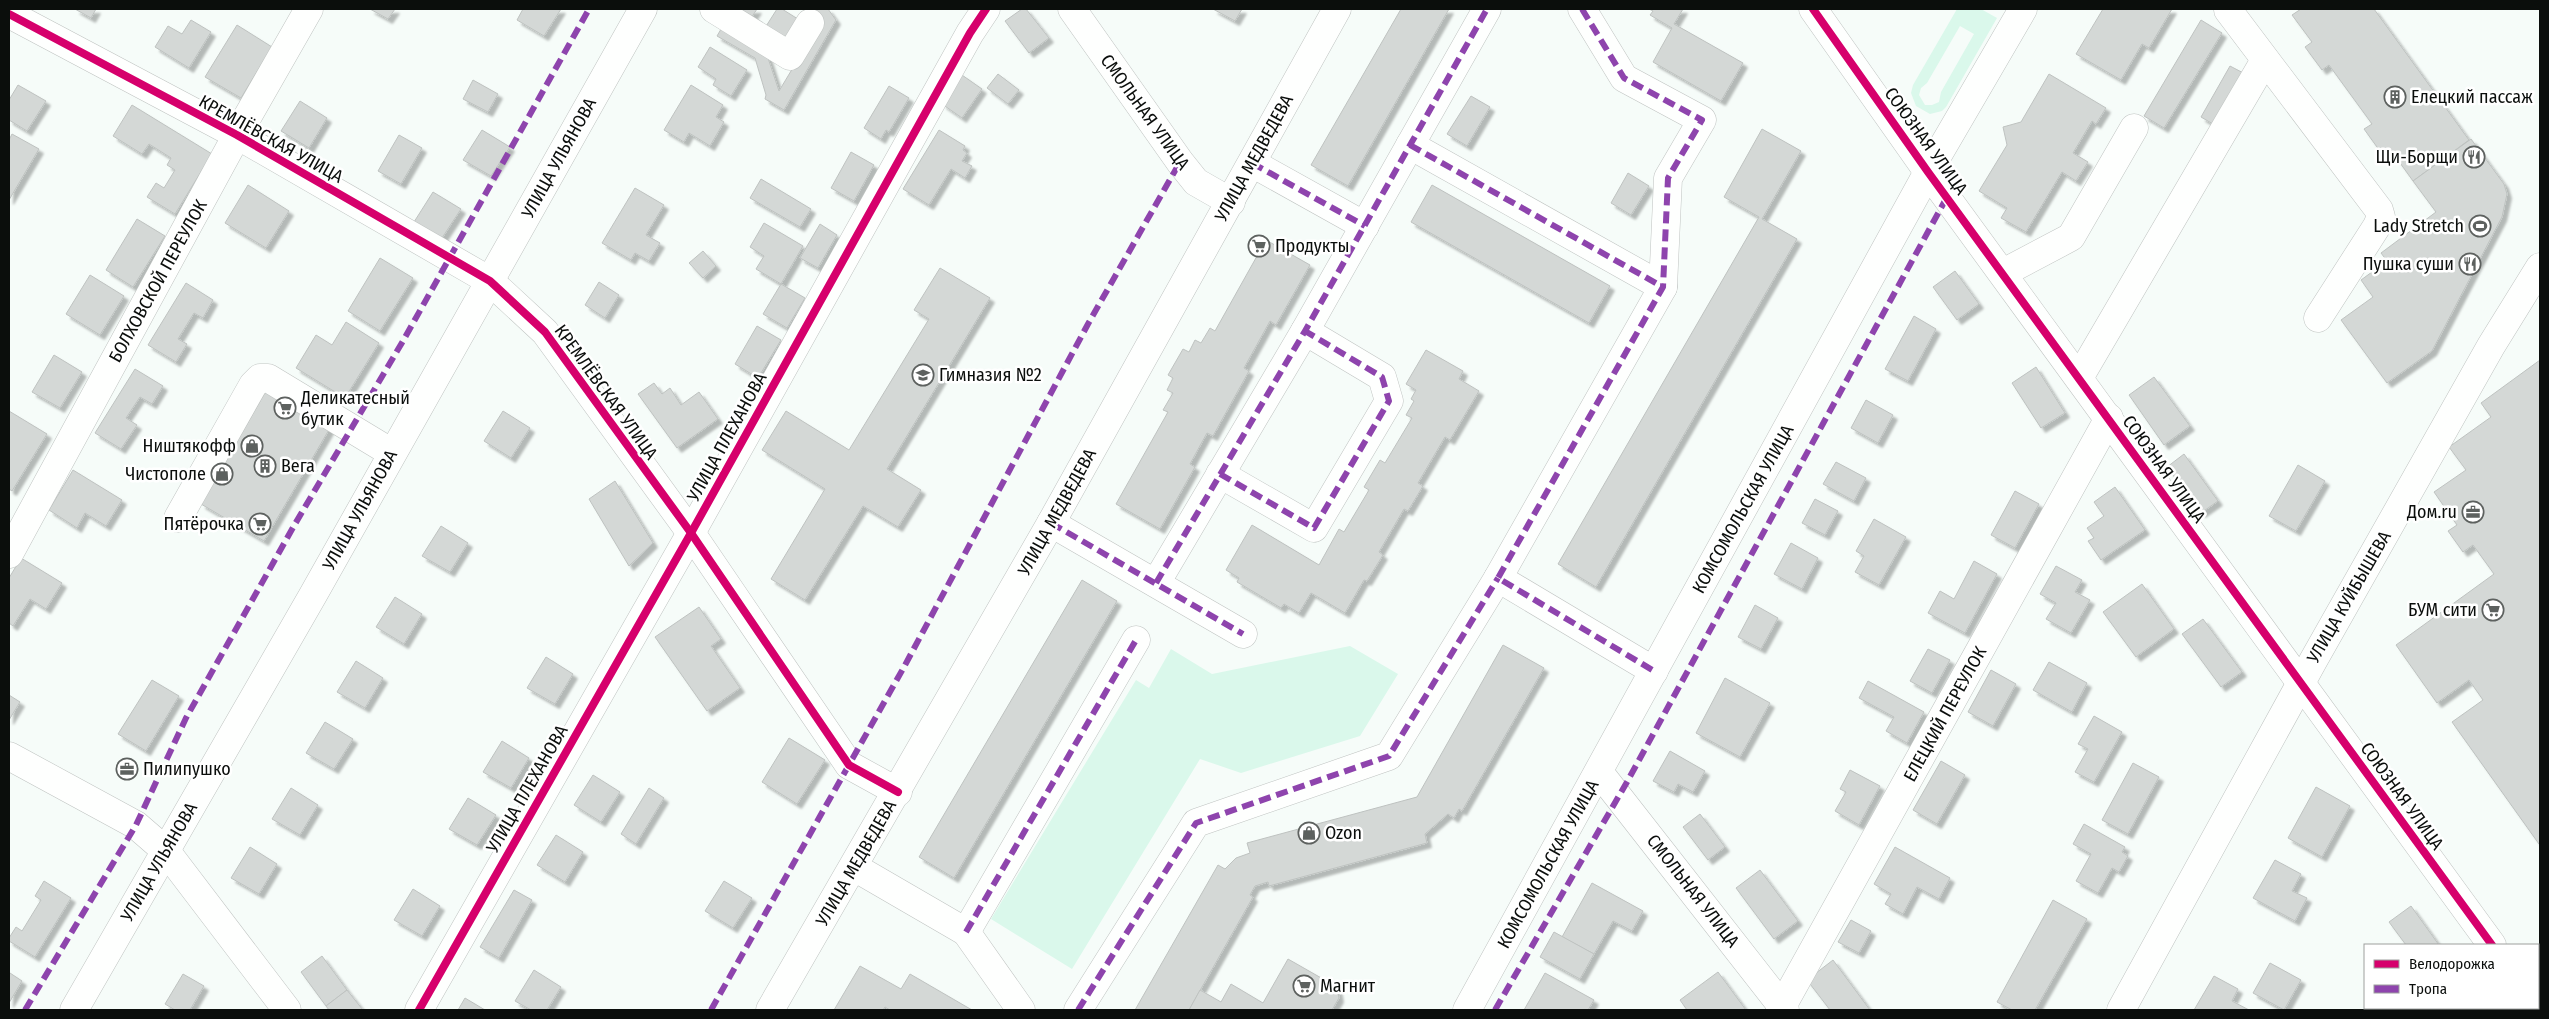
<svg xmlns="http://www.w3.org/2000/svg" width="2549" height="1019" font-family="'Fira Sans Condensed',sans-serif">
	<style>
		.green { fill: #daf8eb; fill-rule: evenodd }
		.building { fill: #d4d8d6; stroke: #bec2c0; filter: url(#shadow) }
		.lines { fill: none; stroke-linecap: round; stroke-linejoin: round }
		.minor-casing { stroke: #bfc3c1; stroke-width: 29 }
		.major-casing { stroke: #bfc3c1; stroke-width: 29 }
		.minor { stroke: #fefffe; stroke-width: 28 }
		.major { stroke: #fefffe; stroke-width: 28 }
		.quiet { stroke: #8e44ad; stroke-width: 6; stroke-dasharray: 12 6; stroke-linecap: butt }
		.cycleway-casing { stroke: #fff; stroke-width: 11 }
		.cycleway { stroke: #d6006c; stroke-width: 8 }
		.labels { text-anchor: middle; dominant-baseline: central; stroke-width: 5; stroke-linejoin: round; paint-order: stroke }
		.poi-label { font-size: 18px; fill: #0b0e0c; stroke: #fff; text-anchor: start }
		.street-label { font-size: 18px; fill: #0b0e0c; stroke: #fff }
	</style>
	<defs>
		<filter id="shadow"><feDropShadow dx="4.5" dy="4.5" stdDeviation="1" flood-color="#0004"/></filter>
	</defs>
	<rect width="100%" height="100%" fill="#f6fcf9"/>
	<!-- green -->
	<g class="green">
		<path d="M1957 9H1981L1997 18 1946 107 1942 111 1930 114 1916 106 1911 93 1913 85ZM1960 26 1974 34 1941 92 1939 102 1932 105H1925L1919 95 1921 88 1927 83Z"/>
		<polygon points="1350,646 1398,674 1360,736 1241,773 1200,759 1072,969 991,919 1136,680 1149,688 1171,649 1212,674"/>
	</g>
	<!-- building -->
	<g class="building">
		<polygon points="75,9 96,9 91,18"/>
		<polygon points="370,9 395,9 388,19"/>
		<polygon points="523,9 561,9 544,36 517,20"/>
		<polygon points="731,9 757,9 748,23"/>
		<polygon points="777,9 782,9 801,21 786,45 763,31"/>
		<polygon points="810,9 828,9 836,20 784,110 765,99 766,95 755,58 717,36 724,24 765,49 779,91 821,21"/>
		<polygon points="1022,9 1026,9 1049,38 1029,53 1005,21"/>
		<polygon points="1213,9 1242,9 1235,21"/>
		<polygon points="1401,9 1449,9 1348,186 1311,165"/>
		<polygon points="1649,9 1683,9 1674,24 1743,63 1721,101 1653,62 1672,28 1650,15 1653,11"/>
		<polygon points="2103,9 2172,9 2149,48 2142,44 2121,80 2076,54"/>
		<polygon points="2301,9 2374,9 2469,140 2413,181 2390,149 2382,154 2364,129 2372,124 2329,65 2322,70 2305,47 2312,42 2292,15"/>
		<polygon points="191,20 211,32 189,68 155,47 168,26 182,34"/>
		<polygon points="2201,20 2222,33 2164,128 2144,116"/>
		<polygon points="237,25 272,47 241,98 205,77"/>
		<polygon points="710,47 747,70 731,96 713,85 716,79 698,67"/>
		<polygon points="2230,66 2249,76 2213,124 2201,117"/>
		<polygon points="998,74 1019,90 1008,104 987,88"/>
		<polygon points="2049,74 2106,108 2096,124 2092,121 2073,153 2088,162 2076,181 2062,172 2026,232 2001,218 2007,208 1979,191 2007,145 2003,127 2021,122"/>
		<polygon points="962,75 982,89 962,118 942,104"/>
		<polygon points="473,80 498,94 488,112 463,99"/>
		<polygon points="18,85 46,101 27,131 9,120 9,100"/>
		<polygon points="691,85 723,105 716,117 724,122 710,146 689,133 684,142 664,130"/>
		<polygon points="889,86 909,98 889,132 886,130 881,139 864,128"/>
		<polygon points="1471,96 1490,107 1467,146 1447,134"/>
		<polygon points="300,101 327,118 309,148 281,131"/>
		<polygon points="132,105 212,154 175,214 147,197 156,183 164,188 175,170 167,165 171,158 149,144 142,154 113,136"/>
		<polygon points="1762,129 1801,151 1762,219 1797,239 1596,587 1558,564 1759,217 1724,197"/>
		<polygon points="482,130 510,147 491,176 463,160"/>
		<polygon points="939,130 965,146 963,150 967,153 962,161 972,166 965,178 951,169 929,205 903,189"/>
		<polygon points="12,134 39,149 9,200 9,140"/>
		<polygon points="399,135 422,148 401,184 378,171"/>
		<polygon points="2471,139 2504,184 2507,194 2502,217 2432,351 2387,383 2341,320 2373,297 2361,280 2387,261 2381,253 2436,212 2413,181"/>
		<polygon points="851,152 874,165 854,201 831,188"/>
		<polygon points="1628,173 1649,186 1631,215 1611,203"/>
		<polygon points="761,179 811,209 800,227 750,198"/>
		<polygon points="248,185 289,211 266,248 225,223"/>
		<polygon points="1432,185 1610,286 1589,323 1411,222"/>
		<polygon points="635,188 664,205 646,235 660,243 649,261 635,253 631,260 602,243"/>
		<polygon points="433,192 461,209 442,238 414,222"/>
		<polygon points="137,219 165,236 133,287 106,270"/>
		<polygon points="764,223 803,246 781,284 756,269 764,256 750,247"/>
		<polygon points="820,224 837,235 818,268 800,258"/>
		<polygon points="1266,240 1310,265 1276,325 1270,321 1244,368 1249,371 1213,436 1207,433 1190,464 1195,467 1160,529 1116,504 1168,412 1163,410 1173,393 1167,390 1173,378 1168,375 1183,349 1189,352 1195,340 1201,343 1210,328 1215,331"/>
		<polygon points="703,251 716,266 703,278 689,263"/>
		<polygon points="380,258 413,278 380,331 348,311"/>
		<polygon points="940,268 990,298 887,469 921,490 898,527 863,506 805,600 771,579 825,489 762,450 786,411 849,450 929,319 914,310"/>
		<polygon points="1955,271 1979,304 1957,320 1933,287"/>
		<polygon points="90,275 124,296 100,335 66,314"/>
		<polygon points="599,282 619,295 605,318 585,305"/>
		<polygon points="186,283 213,300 203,318 194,313 178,339 187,344 176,362 148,345"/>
		<polygon points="781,284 805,298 787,328 763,314"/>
		<polygon points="1914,316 1936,329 1908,381 1885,369"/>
		<polygon points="346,322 379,343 345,398 296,368 316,335 332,345"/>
		<polygon points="757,326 781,340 758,378 735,364"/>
		<polygon points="1426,350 1463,371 1459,379 1479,391 1450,440 1445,437 1418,483 1423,486 1408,511 1404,509 1379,552 1383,555 1367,581 1364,580 1345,613 1311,593 1299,613 1284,604 1281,608 1237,582 1239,578 1226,570 1252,525 1319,565 1339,529 1344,532 1369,490 1364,487 1380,460 1385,463 1412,418 1406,415 1414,401 1411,399 1416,390 1406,384"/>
		<polygon points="54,355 82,372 60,408 32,392"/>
		<polygon points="2540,360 2540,842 2539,844 2452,722 2483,700 2469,680 2437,703 2396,645 2494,574 2473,545 2463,552 2448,531 2457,525 2434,492 2466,470 2449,447 2491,417 2481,403"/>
		<polygon points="2036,367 2065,413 2041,428 2012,383"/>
		<polygon points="135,369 163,386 152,404 140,397 126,418 137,425 121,449 95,433"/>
		<polygon points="2154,377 2190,426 2164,445 2129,395"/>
		<polygon points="654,383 662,394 670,388 681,405 699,392 718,419 677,448 638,394"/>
		<polygon points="266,391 330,428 264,541 201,504"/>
		<polygon points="1866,400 1893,415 1878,443 1851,428"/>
		<polygon points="9,411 47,434 12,491 9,489"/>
		<polygon points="503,411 530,428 511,458 484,441"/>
		<polygon points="2184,454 2218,501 2201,513 2167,467"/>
		<polygon points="1836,462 1866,478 1854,501 1823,484"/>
		<polygon points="2298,465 2325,481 2296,531 2269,516"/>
		<polygon points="73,470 122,500 106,526 85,513 77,528 49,510"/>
		<polygon points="615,481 653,543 629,566 589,499"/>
		<polygon points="2115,487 2145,530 2101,560 2088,541 2094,538 2087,528 2104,516 2094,502"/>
		<polygon points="2015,491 2039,504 2015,548 1991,535"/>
		<polygon points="1815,499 1838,511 1825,535 1802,523"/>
		<polygon points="1874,519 1906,537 1879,585 1855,572 1864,556 1856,551"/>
		<polygon points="441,526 468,543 450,572 422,556"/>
		<polygon points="1791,543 1818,558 1802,589 1774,574"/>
		<polygon points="21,558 62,583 46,609 30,599 13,626 9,623 9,578"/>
		<polygon points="1974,561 1997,574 1965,633 1928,613 1940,591 1954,599"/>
		<polygon points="2056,566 2082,580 2075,592 2090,600 2071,633 2046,619 2056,603 2040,594"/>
		<polygon points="1082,580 1117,601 954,878 919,857"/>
		<polygon points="2142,584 2174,629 2136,657 2103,612"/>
		<polygon points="395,597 422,614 404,644 376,627"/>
		<polygon points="1755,605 1778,618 1761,649 1738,637"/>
		<polygon points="699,607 721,639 711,646 740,688 707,711 655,637"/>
		<polygon points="2203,619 2242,672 2221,687 2182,634"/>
		<polygon points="1503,645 1544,668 1462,811 1459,809 1454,818 1448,814 1425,834 1427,843 1269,886 1268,882 1255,886 1250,895 1253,897 1189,1010 1135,1010 1218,865 1225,869 1236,858 1250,853 1247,843 1417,797"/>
		<polygon points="1928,649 1950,660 1932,693 1910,681"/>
		<polygon points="546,657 573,674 555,704 527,688"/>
		<polygon points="356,661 383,678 365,708 337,692"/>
		<polygon points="2049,662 2087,683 2072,712 2033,690"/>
		<polygon points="1991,670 2016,684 1993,726 1968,712"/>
		<polygon points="1725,678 1770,703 1740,757 1696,733"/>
		<polygon points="152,680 179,696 146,751 118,734"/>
		<polygon points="1868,681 1924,712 1907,743 1886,731 1894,717 1859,698"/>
		<polygon points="9,695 20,702 9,720"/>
		<polygon points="2094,716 2122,732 2094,782 2075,772 2088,749 2078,744"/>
		<polygon points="325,722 353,739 334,769 306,753"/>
		<polygon points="789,738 825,760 797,804 762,782"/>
		<polygon points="502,741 529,758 511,788 483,772"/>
		<polygon points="1670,751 1705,771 1693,792 1678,784 1674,792 1653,781"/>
		<polygon points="1941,761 1965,775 1937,824 1913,810"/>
		<polygon points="2133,763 2159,777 2128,834 2102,820"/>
		<polygon points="1850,770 1880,786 1859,825 1835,811 1846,792 1840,789"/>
		<polygon points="593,775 620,792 601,822 574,805"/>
		<polygon points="2316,787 2350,806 2322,857 2288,838"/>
		<polygon points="291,788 318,805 300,835 272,819"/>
		<polygon points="649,788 664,798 636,844 621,834"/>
		<polygon points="468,798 496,815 477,845 449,829"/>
		<polygon points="1700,814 1725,847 1708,860 1683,827"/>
		<polygon points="2084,824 2125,847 2122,852 2128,856 2119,872 2112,868 2098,893 2076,881 2091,854 2073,844"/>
		<polygon points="556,835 583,852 565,882 537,865"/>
		<polygon points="250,847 277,864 259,894 231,878"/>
		<polygon points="1895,847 1950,878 1939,899 1917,887 1903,914 1885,904 1891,894 1874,884"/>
		<polygon points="2275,860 2301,874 2292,891 2307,898 2295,921 2253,898"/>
		<polygon points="1760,870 1798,921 1774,939 1736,888"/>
		<polygon points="44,881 71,898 35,957 9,941 9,938 16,927 22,931 41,900 35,896"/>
		<polygon points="724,881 752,898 733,928 705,911"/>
		<polygon points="1592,883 1643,911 1632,931 1613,921 1594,954 1562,937"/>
		<polygon points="413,889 440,906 422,936 394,920"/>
		<polygon points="514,890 532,900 499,958 480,947"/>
		<polygon points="2053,900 2087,919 2035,1010 2012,1010 1997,1002"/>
		<polygon points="2411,906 2439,945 2406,945 2389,922"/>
		<polygon points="1851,920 1871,931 1859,953 1838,942"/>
		<polygon points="1554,932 1594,954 1580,979 1540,957"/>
		<polygon points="322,956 347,990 326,1006 301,972"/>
		<polygon points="1288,959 1337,987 1339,998 1332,1010 1189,1010 1200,990 1221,1002 1231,984 1263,1003"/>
		<polygon points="1833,960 1870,1010 1830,1010 1807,980"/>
		<polygon points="2270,963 2301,980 2284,1010 2253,993"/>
		<polygon points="860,966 901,989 910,974 972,1010 890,1010 885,1007 883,1010 834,1010"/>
		<polygon points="534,970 561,987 547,1010 531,1010 515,1001"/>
		<polygon points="1718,972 1746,1010 1687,1010 1680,1000"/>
		<polygon points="10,973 22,981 9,1003 9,975"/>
		<polygon points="1545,973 1594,1000 1588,1010 1524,1010"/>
		<polygon points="183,974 204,986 190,1010 175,1010 165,1004"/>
		<polygon points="2214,976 2238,989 2232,1001 2249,1010 2194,1010"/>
		<polygon points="347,990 363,1010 329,1010 326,1006"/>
		<polygon points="465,998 485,1010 458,1010"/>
		<polygon points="2466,1008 2489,1008 2491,1010 2463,1010"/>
	</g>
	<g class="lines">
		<!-- minor casing -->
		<g class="minor-casing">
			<g id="minor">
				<polyline points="714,9 790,56 810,23"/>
				<polyline points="1072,9 1180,162 1196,182 1231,202"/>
				<polyline points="1582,9 1624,78 1702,120 1668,178 1663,287"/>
				<polyline points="1813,9 1928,172 2492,945"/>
				<polyline points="2228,10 2379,210 2381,217 2377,226 2318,318"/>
				<polyline points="9,14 237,135 490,281 545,332 691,533 849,765 898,792"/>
				<polyline points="1410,145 1663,287 1498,578 1654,671"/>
				<polyline points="1252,163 1365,226"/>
				<polyline points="2003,273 2071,237 2134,128"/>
				<polyline points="2079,378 2265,60"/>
				<polyline points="1220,474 1314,528 1389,401 1382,377 1305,331"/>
				<polyline points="178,518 253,385 260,378 268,378 392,453"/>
				<polyline points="1051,523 1243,634"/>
				<polyline points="9,554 237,135 309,9"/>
				<polyline points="1156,583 1305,331 1487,9"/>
				<polyline points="9,756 136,825 166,851 287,1010"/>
				<polyline points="1599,772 1785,1010"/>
				<polyline points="854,867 966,932 1021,1010"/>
				<polyline points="966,932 1136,640"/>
				<polyline points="2536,1008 2538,1010"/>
				<polyline points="419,1010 691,533 970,33 986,9"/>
				<polyline points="770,1010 1051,523 1337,9"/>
				<polyline points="1078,1010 1196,823 1389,756 1498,578"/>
				<polyline points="1467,1010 1928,172 2023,9"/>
				<polyline points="1780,1010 2109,418"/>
				<polyline points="2121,1010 2313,661 2491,346 2540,267"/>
				<polyline points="2446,1010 2447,1008"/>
			</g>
		</g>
		<!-- major casing -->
		<g class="major-casing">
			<polyline id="major" points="74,1010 313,595 643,9"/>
		</g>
		<!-- minor -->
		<use href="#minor" class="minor"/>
		<!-- major -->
		<use href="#major" class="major"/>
		<!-- quiet -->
		<g class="quiet">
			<polyline points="1582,9 1624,78 1702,120 1668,178 1663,287"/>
			<polyline points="1410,145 1663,287 1498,578 1654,671"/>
			<polyline points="1252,163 1365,226"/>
			<polyline points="1220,474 1314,528 1389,401 1382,377 1305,331"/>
			<polyline points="1051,523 1243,634"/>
			<polyline points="1156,583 1305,331 1487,9"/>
			<polyline points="966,932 1136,640"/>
			<polyline points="25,1010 136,825 186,718 295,524 403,341 589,9"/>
			<polyline points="711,1010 904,667 1088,324 1180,162"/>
			<polyline points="1078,1010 1196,823 1389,756 1498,578"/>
			<polyline points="1495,1010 1627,782 1947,197"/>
		</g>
		<!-- cycleway casing -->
		<g class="cycleway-casing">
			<g id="cycleway">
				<polyline points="1813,9 1928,172 2492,945"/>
				<polyline points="9,14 237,135 490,281 545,332 691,533 849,765 898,792"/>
				<polyline points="419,1010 691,533 970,33 986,9"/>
			</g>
		</g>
		<!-- cycleway -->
		<use href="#cycleway" class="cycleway"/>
	</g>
	<!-- icons -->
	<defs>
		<g id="building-ring" transform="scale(1.125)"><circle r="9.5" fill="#fff" stroke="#5d615f" stroke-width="1.5"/><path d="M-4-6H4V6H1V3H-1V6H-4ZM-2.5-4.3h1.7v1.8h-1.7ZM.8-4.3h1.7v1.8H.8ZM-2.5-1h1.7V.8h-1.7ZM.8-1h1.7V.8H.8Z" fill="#5d615f"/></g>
		<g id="restaurant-ring" transform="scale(1.125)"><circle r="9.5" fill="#fff" stroke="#5d615f" stroke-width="1.5"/><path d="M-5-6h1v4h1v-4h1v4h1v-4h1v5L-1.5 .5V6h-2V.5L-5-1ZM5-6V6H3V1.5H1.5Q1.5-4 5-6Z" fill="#5d615f"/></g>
		<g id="stadium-ring" transform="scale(1.125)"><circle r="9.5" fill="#fff" stroke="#5d615f" stroke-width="1.5"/><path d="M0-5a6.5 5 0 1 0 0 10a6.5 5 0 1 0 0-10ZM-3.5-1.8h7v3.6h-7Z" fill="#5d615f"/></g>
		<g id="supermarket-ring" transform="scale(1.125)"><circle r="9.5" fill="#fff" stroke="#5d615f" stroke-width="1.5"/><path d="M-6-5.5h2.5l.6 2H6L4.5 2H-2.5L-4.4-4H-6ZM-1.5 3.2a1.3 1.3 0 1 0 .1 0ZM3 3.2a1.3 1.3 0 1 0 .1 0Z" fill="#5d615f"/></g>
		<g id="school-ring" transform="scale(1.125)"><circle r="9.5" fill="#fff" stroke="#5d615f" stroke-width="1.5"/><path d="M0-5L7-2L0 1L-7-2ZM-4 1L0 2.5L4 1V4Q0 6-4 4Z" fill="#5d615f"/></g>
		<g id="shop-ring" transform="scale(1.125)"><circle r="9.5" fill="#fff" stroke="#5d615f" stroke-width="1.5"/><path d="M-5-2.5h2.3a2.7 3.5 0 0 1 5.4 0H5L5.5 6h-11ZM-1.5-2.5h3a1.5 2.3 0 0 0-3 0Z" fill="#5d615f"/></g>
		<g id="office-ring" transform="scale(1.125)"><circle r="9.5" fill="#fff" stroke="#5d615f" stroke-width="1.5"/><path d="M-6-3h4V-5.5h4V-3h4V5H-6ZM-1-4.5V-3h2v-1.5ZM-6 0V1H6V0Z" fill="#5d615f"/></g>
	</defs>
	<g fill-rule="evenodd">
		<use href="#building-ring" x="2395" y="97"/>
		<use href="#restaurant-ring" x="2474" y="157"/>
		<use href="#stadium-ring" x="2480" y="226"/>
		<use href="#supermarket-ring" x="1259" y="246"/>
		<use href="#restaurant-ring" x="2470" y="264"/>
		<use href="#school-ring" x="923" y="375"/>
		<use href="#supermarket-ring" x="285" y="408"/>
		<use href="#shop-ring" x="252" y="446"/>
		<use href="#building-ring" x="265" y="466"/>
		<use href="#shop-ring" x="222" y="474"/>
		<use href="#office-ring" x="2473" y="512"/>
		<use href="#supermarket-ring" x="260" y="524"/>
		<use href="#supermarket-ring" x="2493" y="610"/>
		<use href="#office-ring" x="127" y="769"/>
		<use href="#shop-ring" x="1309" y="833"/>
		<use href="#supermarket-ring" x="1304" y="986"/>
	</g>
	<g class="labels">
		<!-- poi labels -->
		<g class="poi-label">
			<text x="2411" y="97">Елецкий пассаж</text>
			<text x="2458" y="157" text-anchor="end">Щи-Борщи</text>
			<text x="2464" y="226" text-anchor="end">Lady Stretch</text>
			<text x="1275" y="246">Продукты</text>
			<text x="2454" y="264" text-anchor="end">Пушка суши</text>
			<text x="939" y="375">Гимназия №2</text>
			<text x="301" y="398">Деликатесный<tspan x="301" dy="21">бутик</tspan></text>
			<text x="236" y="446" text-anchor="end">Ништякофф</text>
			<text x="281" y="466">Вега</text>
			<text x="206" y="474" text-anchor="end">Чистополе</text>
			<text x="2457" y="512" text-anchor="end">Дом.ru</text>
			<text x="244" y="524" text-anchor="end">Пятёрочка</text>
			<text x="2477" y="610" text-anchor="end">БУМ сити</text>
			<text x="143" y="769">Пилипушко</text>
			<text x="1325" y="833">Ozon</text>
			<text x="1320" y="986">Магнит</text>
		</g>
		<!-- street labels -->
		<g class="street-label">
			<text transform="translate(1145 112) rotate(54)">СМОЛЬНАЯ УЛИЦА</text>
			<text transform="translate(271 139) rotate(29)">КРЕМЛЁВСКАЯ УЛИЦА</text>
			<text transform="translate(1926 141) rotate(54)">СОЮЗНАЯ УЛИЦА</text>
			<text transform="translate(559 158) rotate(-61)">УЛИЦА УЛЬЯНОВА</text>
			<text transform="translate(1254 158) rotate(-61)">УЛИЦА МЕДВЕДЕВА</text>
			<text transform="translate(158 281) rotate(-61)">БОЛХОВСКОЙ ПЕРЕУЛОК</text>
			<text transform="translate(606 392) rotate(54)">КРЕМЛЁВСКАЯ УЛИЦА</text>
			<text transform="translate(727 437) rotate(-61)">УЛИЦА ПЛЕХАНОВА</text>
			<text transform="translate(2164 469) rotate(54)">СОЮЗНАЯ УЛИЦА</text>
			<text transform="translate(1743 509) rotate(-61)">КОМСОМОЛЬСКАЯ УЛИЦА</text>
			<text transform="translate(360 510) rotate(-61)">УЛИЦА УЛЬЯНОВА</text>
			<text transform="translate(1057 512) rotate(-61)">УЛИЦА МЕДВЕДЕВА</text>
			<text transform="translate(2349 597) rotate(-60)">УЛИЦА КУЙБЫШЕВА</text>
			<text transform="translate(1945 714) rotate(-61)">ЕЛЕЦКИЙ ПЕРЕУЛОК</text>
			<text transform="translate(527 789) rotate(-60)">УЛИЦА ПЛЕХАНОВА</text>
			<text transform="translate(2402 796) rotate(54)">СОЮЗНАЯ УЛИЦА</text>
			<text transform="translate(159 862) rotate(-60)">УЛИЦА УЛЬЯНОВА</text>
			<text transform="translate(856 863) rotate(-60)">УЛИЦА МЕДВЕДЕВА</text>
			<text transform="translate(1548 864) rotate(-61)">КОМСОМОЛЬСКАЯ УЛИЦА</text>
			<text transform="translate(1693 891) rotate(52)">СМОЛЬНАЯ УЛИЦА</text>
		</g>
	</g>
	<!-- border -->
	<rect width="2549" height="1019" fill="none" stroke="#0b0e0c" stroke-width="20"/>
	<!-- legend -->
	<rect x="2364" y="944" width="175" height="65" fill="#ffffff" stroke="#9d9f9e"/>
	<rect x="2374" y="960" width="25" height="8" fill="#d6006c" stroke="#9d9f9e"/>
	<text x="2409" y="969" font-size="15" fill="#0b0e0c">Велодорожка</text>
	<rect x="2374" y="985" width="25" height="8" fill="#8e44ad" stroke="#9d9f9e"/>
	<text x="2409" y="994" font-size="15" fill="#0b0e0c">Тропа</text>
</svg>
